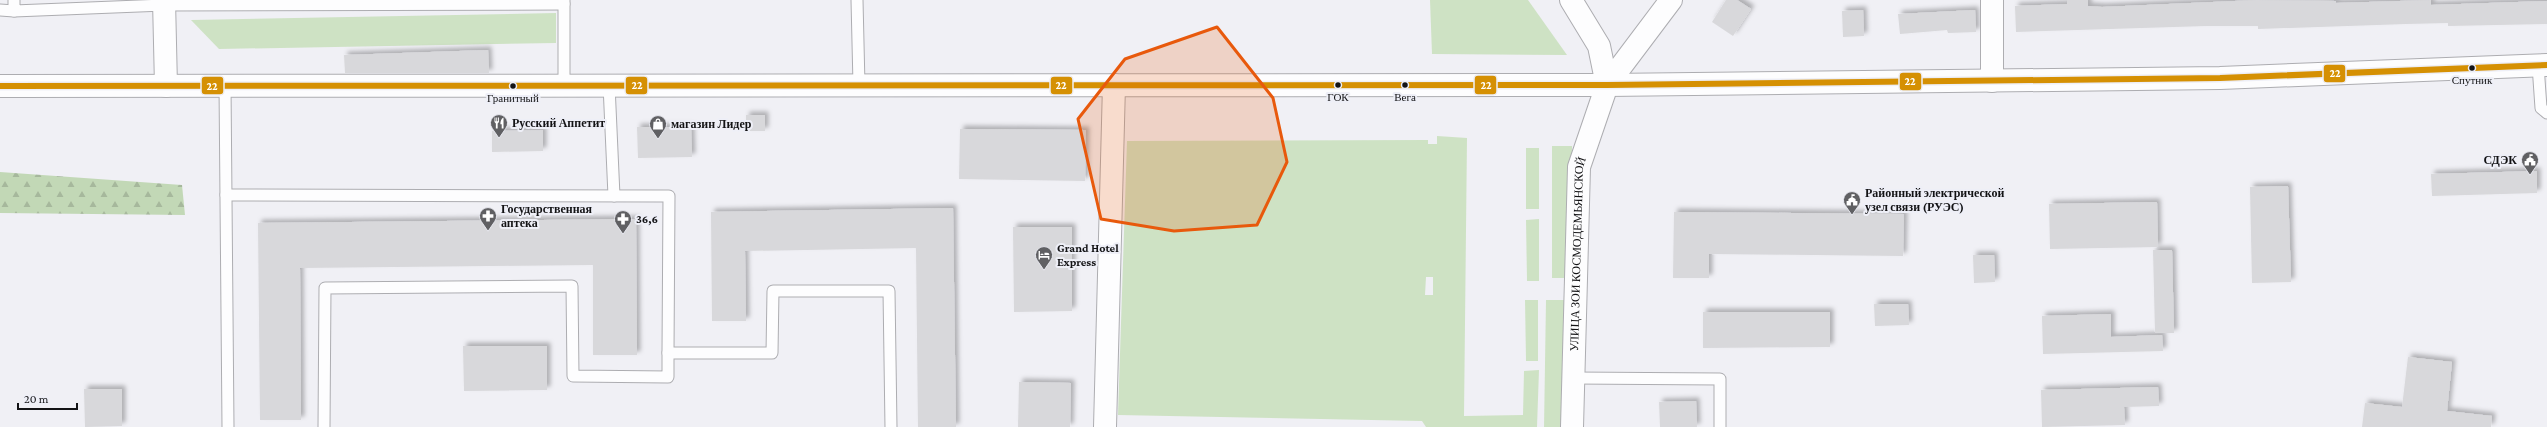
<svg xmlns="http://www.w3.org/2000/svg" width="2547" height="427" font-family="'Crimson Pro',serif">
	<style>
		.green { fill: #cee2c4; fill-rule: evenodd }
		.forest { fill: url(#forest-firs) }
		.building { fill: #d8d8db; filter: url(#shadow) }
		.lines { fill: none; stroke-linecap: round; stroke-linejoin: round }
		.service-casing { stroke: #adadb1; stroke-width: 13 }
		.minor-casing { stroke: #adadb1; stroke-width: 24 }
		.tertiary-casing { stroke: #adadb1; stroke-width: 24 }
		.service { stroke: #fdfdfe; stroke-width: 11 }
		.minor { stroke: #fdfdfe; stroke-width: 22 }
		.tertiary { stroke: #fdfdfe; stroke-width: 22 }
		.bus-1-casing { stroke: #eeeff7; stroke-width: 9 }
		.bus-1 { stroke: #d59003; stroke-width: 6 }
		.marked { fill: #e8590c; fill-opacity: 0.2; stroke: #e8590c; stroke-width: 3; stroke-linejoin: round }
		.bus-dot { fill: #131315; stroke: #eeeff7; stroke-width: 1.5 }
		.labels { text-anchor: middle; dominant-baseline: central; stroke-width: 4; stroke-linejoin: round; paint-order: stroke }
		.bus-label { font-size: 11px; fill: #131315; stroke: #eeeff7 }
		.poi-label { font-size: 12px; font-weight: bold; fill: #131315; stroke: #eeeff7; text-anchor: start }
		.street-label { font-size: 12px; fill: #131315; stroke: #eeeff7 }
		.line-badge { stroke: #eeeff7; stroke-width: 1.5 }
		.badge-label { font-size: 11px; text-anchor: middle; font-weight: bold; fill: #fff }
	</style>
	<defs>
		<pattern id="forest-firs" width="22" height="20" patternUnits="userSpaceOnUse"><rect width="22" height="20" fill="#c2d8b6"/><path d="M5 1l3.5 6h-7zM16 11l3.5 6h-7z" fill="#a6b89c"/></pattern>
		<filter id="shadow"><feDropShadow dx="3.5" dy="-3.5" stdDeviation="2" flood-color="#0004"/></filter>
	</defs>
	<rect width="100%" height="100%" fill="#f0f0f5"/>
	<!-- green -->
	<g class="green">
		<polygon points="1430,0 1528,0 1567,55 1432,54"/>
		<polygon points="556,13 556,43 219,49 191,20"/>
		<path d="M1437 136 1467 138 1464 416 1523 415 1524 371 1539 370 1537 427H1426L1422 421 1118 415 1127 141 1428 140V144H1437ZM1426 277H1433V295H1425Z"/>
		<polygon points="1552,146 1572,146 1571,278 1552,278"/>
		<rect x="1526" y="148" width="13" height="61"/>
		<polygon points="1539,219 1539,281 1527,281 1526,220"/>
		<polygon points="1525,300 1538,300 1538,361 1526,361"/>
		<polygon points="1546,300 1569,300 1567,427 1544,427"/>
	</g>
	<!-- forest -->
	<polygon class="forest" points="0,172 182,185 185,215 0,213"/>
	<!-- building -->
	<g class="building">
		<polygon points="1726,0 1737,0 1751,9 1733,36 1712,22"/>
		<polygon points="2067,0 2088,0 2088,6 2102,7 2257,0 2336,1 2336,3 2431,0 2431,5 2547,1 2547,24 2448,26 2448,23 2406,24 2258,29 2258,26 2206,26 2016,32 2015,6 2067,4"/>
		<polygon points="1863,10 1864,36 1843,37 1842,11"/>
		<polygon points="1975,10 1976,32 1948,33 1947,30 1900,34 1898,14"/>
		<polygon points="488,50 489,73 345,73 344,55"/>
		<rect x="746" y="115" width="19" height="16"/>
		<polygon points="637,127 691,127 692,157 638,158"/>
		<polygon points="960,129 1086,130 1085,181 959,179"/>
		<polygon points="543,130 543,151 492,152 492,131"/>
		<polygon points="2537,171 2537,193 2432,196 2431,174"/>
		<polygon points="2288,186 2291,282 2252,283 2250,187"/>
		<polygon points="2157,202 2158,247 2050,249 2049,204"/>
		<polygon points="953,208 956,427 918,427 916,248 745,251 746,321 712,321 711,212"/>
		<polygon points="1674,212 1904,214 1903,256 1709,254 1709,278 1673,278"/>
		<polygon points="636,219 637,355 593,355 593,265 300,268 301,420 260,420 258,223"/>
		<polygon points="1013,227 1072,227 1072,311 1014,312"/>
		<polygon points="2153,250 2172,250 2174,333 2155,333"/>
		<polygon points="1973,255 1994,255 1995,282 1974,283"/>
		<polygon points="1874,304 1908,304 1909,325 1875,326"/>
		<polygon points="1703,312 1830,312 1830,347 1703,348"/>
		<polygon points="2111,314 2111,337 2162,335 2163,351 2043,354 2042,316"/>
		<polygon points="463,346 547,346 547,390 464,391"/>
		<polygon points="2408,357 2452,362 2447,411 2492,416 2491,427 2362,427 2365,403 2402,407"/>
		<polygon points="1019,382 1071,383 1070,427 1018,427"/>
		<polygon points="2158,387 2159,406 2124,407 2125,425 2042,427 2041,390"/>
		<polygon points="84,389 122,389 122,426 85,427"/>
		<polygon points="1696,401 1697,427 1660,427 1659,402"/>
	</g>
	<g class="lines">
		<!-- service casing -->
		<g class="service-casing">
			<g id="service">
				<polyline points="14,0 14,11 164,5 564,4"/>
				<polyline points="857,0 859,85"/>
				<polyline points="0,10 14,11"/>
				<polyline points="2538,65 2541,108 2547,113"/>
				<polyline points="225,85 228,427"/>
				<polyline points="609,85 614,196"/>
				<polyline points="564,86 564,0"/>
				<polyline points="226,195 669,196 668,353 772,353 773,291 889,291 891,427"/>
				<polyline points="1573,378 1720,379 1720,427"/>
				<polyline points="324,427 325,288 572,286 573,376 668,377 668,353"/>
			</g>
		</g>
		<!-- minor casing -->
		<g class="minor-casing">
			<g id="minor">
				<polyline points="164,0 166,86"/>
				<polyline points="1571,0 1599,46 1607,85"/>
				<polyline points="1992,81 1992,0"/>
				<polyline points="1105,427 1114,85"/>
				<path id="s1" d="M1572 427 1579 167 1607 85 1671 0"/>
			</g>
		</g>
		<!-- tertiary casing -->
		<g class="tertiary-casing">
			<polyline id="tertiary" points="0,86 1607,85 2220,78 2547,65"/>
		</g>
		<!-- service -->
		<use href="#service" class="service"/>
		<!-- minor -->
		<use href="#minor" class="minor"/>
		<!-- tertiary -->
		<use href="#tertiary" class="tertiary"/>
		<!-- bus-1 casing -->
		<g class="bus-1-casing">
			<polyline id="bus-1" points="0,86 1607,85 2220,78 2547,65"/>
		</g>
		<!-- bus-1 -->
		<use href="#bus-1" class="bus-1"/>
	</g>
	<!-- marked area -->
	<path class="marked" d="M1217 27 1273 98 1287 162 1257 225 1174 231 1101 219 1078 119 1125 59Z"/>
	<!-- icons -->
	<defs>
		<g id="restaurant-pin" transform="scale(0.9)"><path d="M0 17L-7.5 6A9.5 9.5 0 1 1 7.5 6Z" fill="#606063" stroke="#eeeff7"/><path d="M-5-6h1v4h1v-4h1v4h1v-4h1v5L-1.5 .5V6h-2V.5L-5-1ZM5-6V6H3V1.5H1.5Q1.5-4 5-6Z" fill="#fff"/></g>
		<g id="shop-pin" transform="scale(0.9)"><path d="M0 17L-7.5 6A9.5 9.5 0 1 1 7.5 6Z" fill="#606063" stroke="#eeeff7"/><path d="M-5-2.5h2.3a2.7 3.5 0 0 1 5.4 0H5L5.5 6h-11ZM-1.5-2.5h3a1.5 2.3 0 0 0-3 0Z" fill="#fff"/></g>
		<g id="civic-pin" transform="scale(0.9)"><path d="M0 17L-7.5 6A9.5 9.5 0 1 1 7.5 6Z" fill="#606063" stroke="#eeeff7"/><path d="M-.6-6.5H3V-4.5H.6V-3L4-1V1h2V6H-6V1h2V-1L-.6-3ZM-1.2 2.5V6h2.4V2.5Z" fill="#fff"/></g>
		<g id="pharmacy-pin" transform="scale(0.9)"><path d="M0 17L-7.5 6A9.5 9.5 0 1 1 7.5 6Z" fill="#606063" stroke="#eeeff7"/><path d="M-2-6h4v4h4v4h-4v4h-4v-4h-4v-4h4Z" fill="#fff"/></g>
		<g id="hotel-pin" transform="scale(0.9)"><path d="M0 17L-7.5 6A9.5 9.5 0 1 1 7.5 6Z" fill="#606063" stroke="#eeeff7"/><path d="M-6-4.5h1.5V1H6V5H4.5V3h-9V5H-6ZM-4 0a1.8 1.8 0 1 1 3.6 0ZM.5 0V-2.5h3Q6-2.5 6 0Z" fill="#fff"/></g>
	</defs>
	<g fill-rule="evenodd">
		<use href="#restaurant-pin" x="499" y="123"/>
		<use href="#shop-pin" x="658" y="124"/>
		<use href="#civic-pin" x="2530" y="160"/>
		<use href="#civic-pin" x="1852" y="200"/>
		<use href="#pharmacy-pin" x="488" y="216"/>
		<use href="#pharmacy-pin" x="623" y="219"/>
		<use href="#hotel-pin" x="1044" y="255"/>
	</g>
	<!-- markers -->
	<g class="bus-dot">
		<circle cx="2472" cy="68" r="3.5"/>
		<circle cx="1338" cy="85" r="3.5"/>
		<circle cx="1405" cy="85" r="3.5"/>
		<circle cx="513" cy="86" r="3.5"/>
	</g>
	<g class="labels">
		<!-- bus labels -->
		<g class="bus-label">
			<text x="2472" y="80">Спутник</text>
			<text x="1338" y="97">ГОК</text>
			<text x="1405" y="97">Вега</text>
			<text x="513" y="98">Гранитный</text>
		</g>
		<!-- poi labels -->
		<g class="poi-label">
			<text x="512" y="123">Русский Аппетит</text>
			<text x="671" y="124">магазин Лидер</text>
			<text x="2517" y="160" text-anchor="end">СДЭК</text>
			<text x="1865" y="193">Районный электрической<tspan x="1865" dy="14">узел связи (РУЭС)</tspan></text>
			<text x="501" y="209">Государственная<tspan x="501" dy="14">аптека</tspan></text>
			<text x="636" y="219">36,6</text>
			<text x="1057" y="248">Grand Hotel<tspan x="1057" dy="14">Express</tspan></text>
		</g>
		<!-- street labels -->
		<g class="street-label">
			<text stroke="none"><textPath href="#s1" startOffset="173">УЛИЦА ЗОИ КОСМОДЕМЬЯНСКОЙ</textPath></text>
		</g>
	</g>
	<g class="line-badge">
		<rect x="2323" y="64" width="23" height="19" rx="4" fill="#d59003"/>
		<rect x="1899" y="72" width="23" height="19" rx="4" fill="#d59003"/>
		<rect x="1474" y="75" width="23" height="20" rx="4" fill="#d59003"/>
		<rect x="1050" y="76" width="23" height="19" rx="4" fill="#d59003"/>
		<rect x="625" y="76" width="23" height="19" rx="4" fill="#d59003"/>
		<rect x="201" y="76" width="23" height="19" rx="4" fill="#d59003"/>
	</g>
	<g class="badge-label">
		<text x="2335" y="77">22</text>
		<text x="1910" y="85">22</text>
		<text x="1486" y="89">22</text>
		<text x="1061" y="89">22</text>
		<text x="637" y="89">22</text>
		<text x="212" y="90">22</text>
	</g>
	<!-- scale -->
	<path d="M18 403v6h59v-6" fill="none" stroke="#131315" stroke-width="2"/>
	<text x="24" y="403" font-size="12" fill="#131315" stroke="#eeeff7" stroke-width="3" paint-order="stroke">20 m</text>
</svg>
